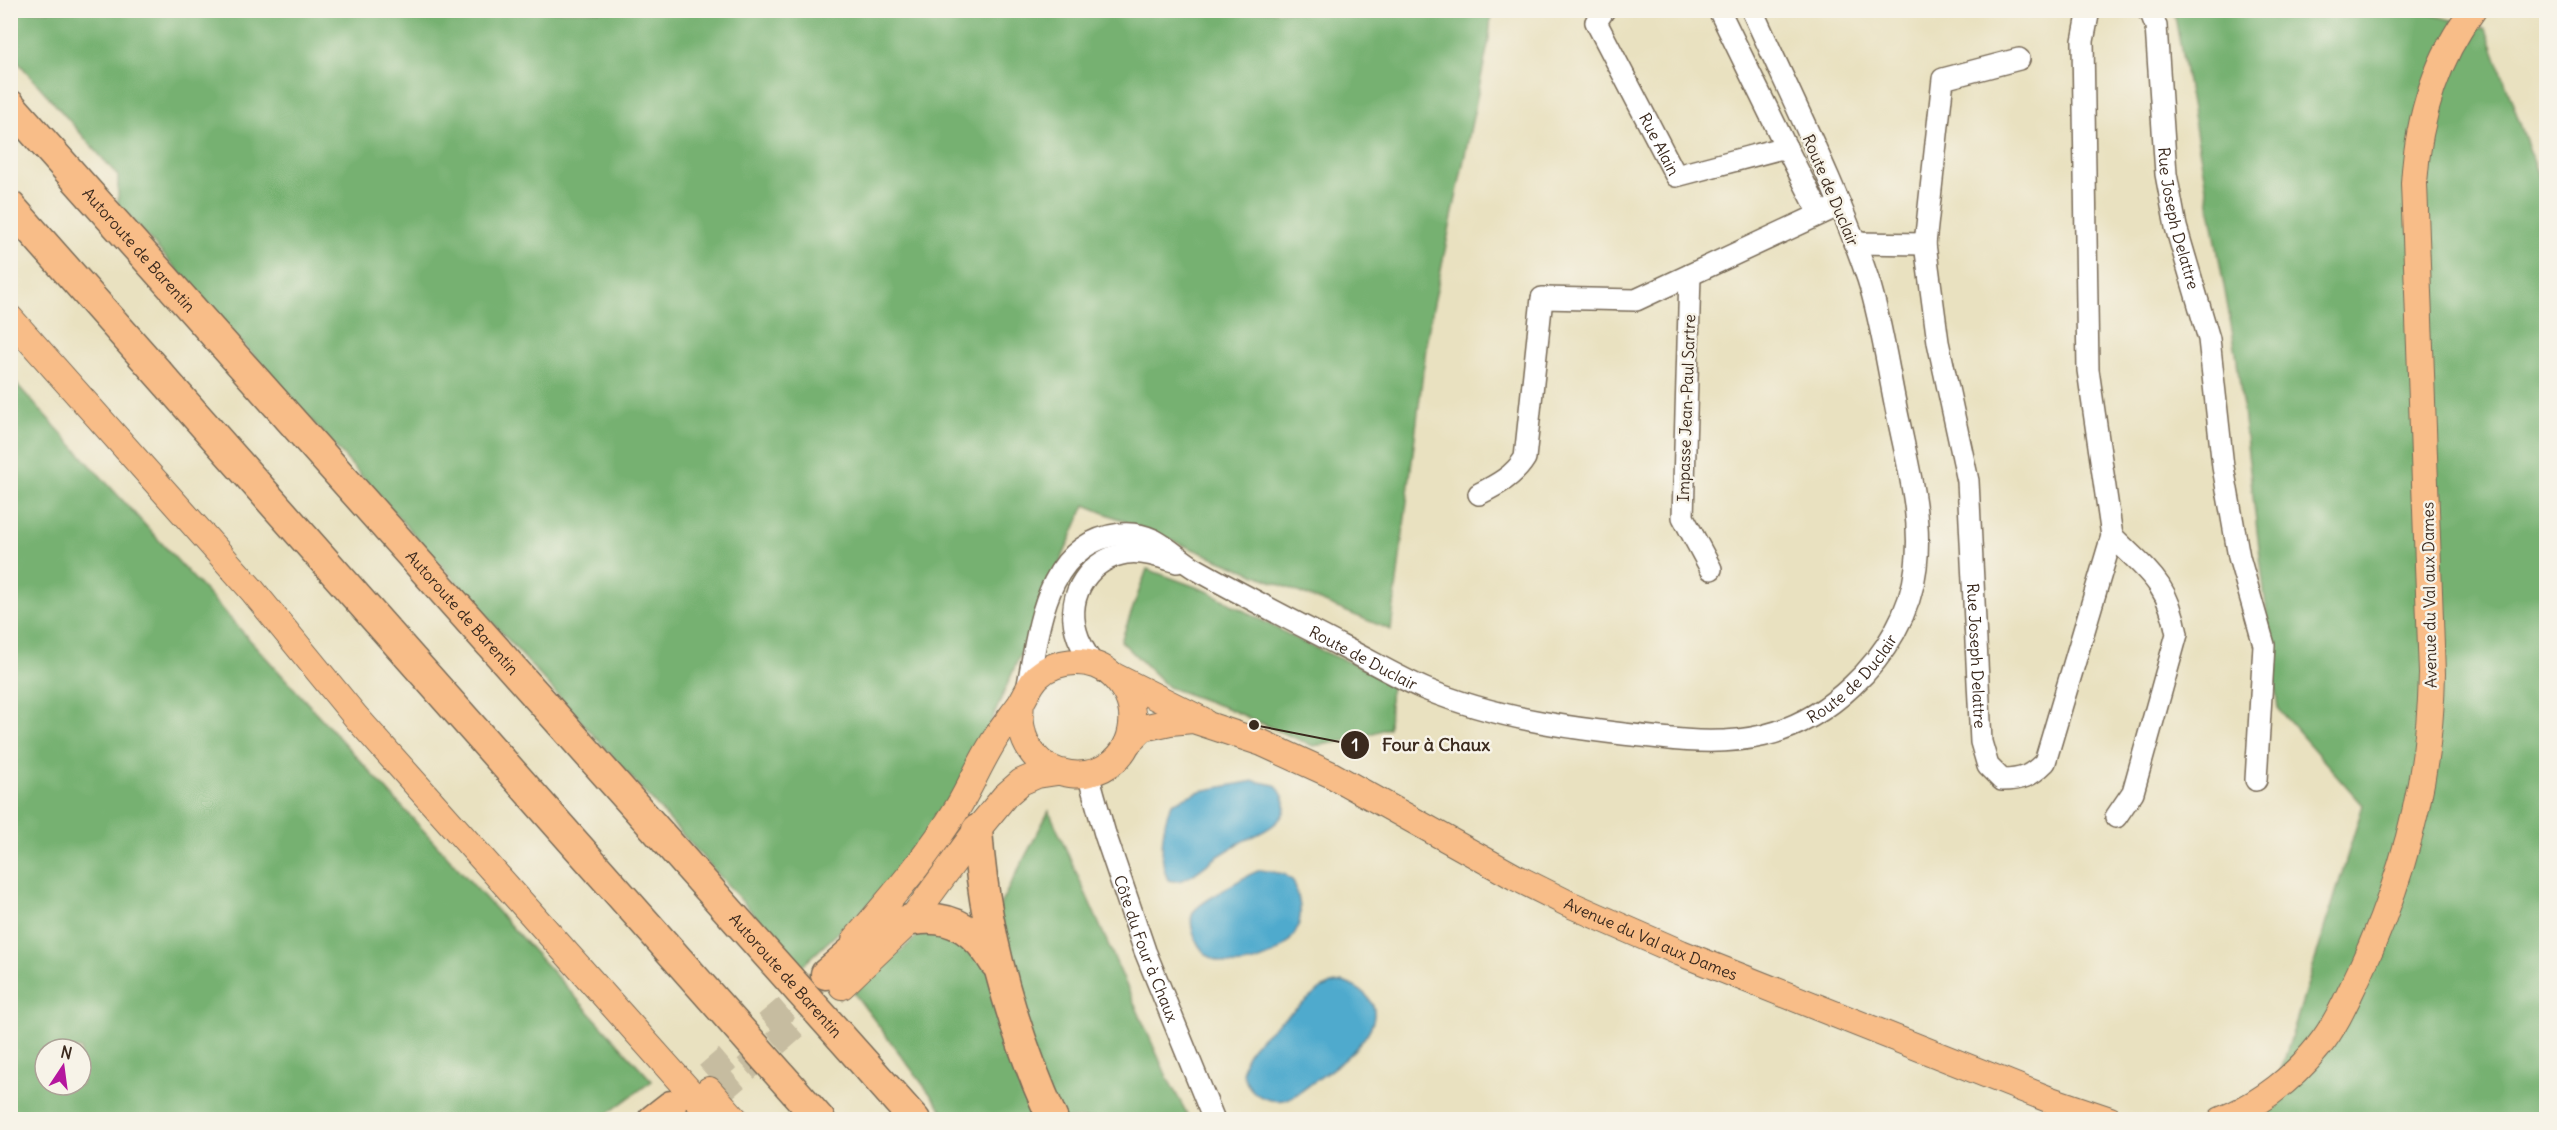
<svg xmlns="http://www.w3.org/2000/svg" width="2557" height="1130" font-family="Delius,sans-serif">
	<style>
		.forest { fill: #76b171; stroke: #586e48; stroke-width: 1.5; fill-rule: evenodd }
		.water { fill: #50aacd; stroke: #466a76; stroke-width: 1.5 }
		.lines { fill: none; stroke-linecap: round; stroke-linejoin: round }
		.major-tunnel { stroke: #c6bca0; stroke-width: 26; stroke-dasharray: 26 13; stroke-linecap: butt }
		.minor-casing { stroke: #786a57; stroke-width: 24 }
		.major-casing { stroke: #786a57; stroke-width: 28 }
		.highway-casing { stroke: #786a57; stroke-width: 33 }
		.minor { stroke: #fff; stroke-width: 21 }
		.major { stroke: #f8bd88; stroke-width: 26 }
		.highway { stroke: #f8bd88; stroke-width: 30 }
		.labels { text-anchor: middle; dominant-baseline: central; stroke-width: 5; stroke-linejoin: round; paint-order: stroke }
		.street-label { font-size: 16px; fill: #3b2a1e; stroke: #f7f3e8 }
		.leader { fill: none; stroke: #3b2a1e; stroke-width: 2 }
		.callout-dot { fill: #3b2a1e; stroke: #f7f3e8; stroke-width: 2 }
		.mark-label { font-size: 18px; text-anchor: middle; font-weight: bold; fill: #fff }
		.callout-label { font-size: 18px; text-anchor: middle; font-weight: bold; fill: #3b2a1e; stroke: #f7f3e8; stroke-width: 5; stroke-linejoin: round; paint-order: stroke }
	</style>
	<rect width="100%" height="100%" fill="#f7f3e8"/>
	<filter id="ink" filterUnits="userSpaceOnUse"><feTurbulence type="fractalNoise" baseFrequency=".0167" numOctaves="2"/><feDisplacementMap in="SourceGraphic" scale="12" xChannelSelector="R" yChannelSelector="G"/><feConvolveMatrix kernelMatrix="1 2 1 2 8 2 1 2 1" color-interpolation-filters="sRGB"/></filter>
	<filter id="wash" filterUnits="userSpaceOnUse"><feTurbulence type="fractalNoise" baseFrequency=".008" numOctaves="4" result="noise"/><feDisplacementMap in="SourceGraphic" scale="24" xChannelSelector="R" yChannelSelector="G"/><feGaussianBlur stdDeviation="1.35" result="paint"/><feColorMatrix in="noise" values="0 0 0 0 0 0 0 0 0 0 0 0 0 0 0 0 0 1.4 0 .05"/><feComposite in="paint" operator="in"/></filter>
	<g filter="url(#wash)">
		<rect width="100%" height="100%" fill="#e9e1c0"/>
		<!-- forest -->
		<g class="forest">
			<polygon points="10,11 1491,11 1489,40 1428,332 1391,630 1085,505 969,773 895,880 801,967 118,204 118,176 11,54"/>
			<polygon points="2174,11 2418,11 2486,29 2546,196 2546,1119 2266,1119 2363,805 2278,709 2236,352"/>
			<path d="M11 378 652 1081 600 1119H11ZM45 1049H81V1085H45Z"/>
			<polygon points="1147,569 1207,591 1306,644 1391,680 1389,728 1351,740 1313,746 1229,709 1168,687 1121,641"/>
			<polygon points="1049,811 1168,1079 1190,1119 949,1119 854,993 922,932 994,916"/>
		</g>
		<!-- water -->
		<g class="water">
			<path d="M1254 781 1275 785C1304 816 1265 831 1241 842 1233 847 1225 852 1217 857 1203 866 1185 886 1168 880 1158 859 1162 823 1172 803L1200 791Z"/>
			<path d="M1261 870 1284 874 1293 881C1303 906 1305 929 1283 947 1255 970 1205 975 1193 932 1191 925 1190 916 1195 910 1203 901 1215 896 1225 889 1237 882 1248 874 1261 870Z"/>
			<path d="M1343 982C1413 1008 1348 1059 1315 1081 1305 1088 1296 1097 1283 1100 1271 1102 1259 1098 1251 1089 1228 1062 1259 1040 1278 1023 1293 1012 1306 1000 1321 989L1331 984Z"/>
		</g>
	</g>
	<g filter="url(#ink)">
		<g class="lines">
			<!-- major-tunnel -->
			<g class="major-tunnel">
				<polyline points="678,1101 817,982"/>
				<polyline points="687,1120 842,986"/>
			</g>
			<!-- minor casing -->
			<g class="minor-casing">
				<g id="minor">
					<path id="s1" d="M1604 10 1596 22 1676 176 1786 147 1820 214"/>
					<polyline points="1719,10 1786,147"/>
					<path id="s2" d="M2147 10 2151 13 2156 26 2166 174 2176 227 2209 339 2223 467 2239 557 2264 645 2256 780"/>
					<polyline points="1854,243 1925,244 1943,79 2019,59"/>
					<path id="s3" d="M1925 244 1938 342 1968 481 1981 742 1988 766 2002 780C2022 780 2031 776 2045 762L2112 536 2088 370 2083 41 2089 10"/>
					<polyline points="1690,275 1683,517 1711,569"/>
					<path d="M1479 494C1497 485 1514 476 1525 458L1542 298 1636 300 1840 205"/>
					<path d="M2112 536C2147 571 2168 582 2177 634L2133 792 2116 817"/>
					<path d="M1093 664C1086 654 1079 643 1076 631 1066 593 1090 559 1127 553 1144 551 1161 557 1177 562"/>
					<path id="s4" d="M1027 690C1039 629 1044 543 1121 534 1133 533 1143 535 1154 540 1169 548 1182 561 1196 569 1244 596 1293 621 1341 646 1369 660 1397 677 1425 689 1500 720 1581 730 1661 738 1736 747 1795 740 1852 686 1885 656 1911 612 1916 567 1922 518 1909 470 1899 422 1889 377 1882 322 1868 279 1837 187 1792 99 1752 10"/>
					<path id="s5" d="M1088 774 1105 834 1145 951 1214 1120"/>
				</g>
			</g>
			<!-- major casing -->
			<g class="major-casing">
				<g id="major">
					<polyline points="10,318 252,590 356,717 715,1120"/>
					<polyline points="1114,676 1202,720"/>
					<path id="s6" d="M1127 744 1143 728 1170 722 1193 720 1262 743 1330 774 1515 877 1567 903 1681 953 2048 1099 2110 1120"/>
					<path d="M855 940C892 897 929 855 958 807 971 785 981 761 995 739 1002 728 1011 717 1019 706 1026 696 1029 685 1038 676 1058 658 1094 657 1113 676 1126 689 1134 706 1132 725 1125 796 1011 792 1021 703"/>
					<polyline points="842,986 911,920 977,830 1005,796 1021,782 1037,775 1057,772"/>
					<polyline points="709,1090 736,1120"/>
					<path d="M2221 1120C2260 1104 2293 1079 2319 1046 2336 1025 2347 999 2359 974 2403 880 2430 779 2432 674L2414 183C2418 122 2435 60 2473 10"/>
				</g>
			</g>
			<!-- highway casing -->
			<g class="highway-casing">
				<g id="highway">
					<path id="s7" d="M10 105 915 1120"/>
					<polyline points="10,206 820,1120"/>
					<path d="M977 830C984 930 1012 1029 1053 1120"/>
					<path d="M826 974C843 960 870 934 889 925 898 921 911 920 921 919 956 916 977 933 995 963"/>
					<polyline points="653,1120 671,1106"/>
				</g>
			</g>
			<!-- minor -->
			<use href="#minor" class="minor"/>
			<!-- major -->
			<use href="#major" class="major"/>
			<!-- highway -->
			<use href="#highway" class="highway"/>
		</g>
	</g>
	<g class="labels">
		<!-- street labels -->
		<g class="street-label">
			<text stroke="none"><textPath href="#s1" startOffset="152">Rue Alain</textPath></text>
			<text transform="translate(1831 190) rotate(67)">Route de Duclair</text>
			<text stroke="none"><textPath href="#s2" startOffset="213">Rue Joseph Delattre</textPath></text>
			<text stroke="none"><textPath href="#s7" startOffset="194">Autoroute de Barentin</textPath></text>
			<text transform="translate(1686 408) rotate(-88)">Impasse Jean-Paul Sartre</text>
			<text transform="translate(2429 595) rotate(-91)">Avenue du Val aux Dames</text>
			<text stroke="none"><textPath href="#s7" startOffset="680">Autoroute de Barentin</textPath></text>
			<text stroke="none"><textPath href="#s3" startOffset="416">Rue Joseph Delattre</textPath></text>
			<text stroke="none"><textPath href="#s4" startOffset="472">Route de Duclair</textPath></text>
			<text stroke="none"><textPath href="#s4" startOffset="994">Route de Duclair</textPath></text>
			<text stroke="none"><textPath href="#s6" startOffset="582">Avenue du Val aux Dames</textPath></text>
			<text stroke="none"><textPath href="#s5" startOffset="184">Côte du Four à Chaux</textPath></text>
			<text stroke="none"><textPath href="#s7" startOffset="1166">Autoroute de Barentin</textPath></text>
		</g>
	</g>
	<!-- callouts -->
	<path class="leader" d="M1254 725L1355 745"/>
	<g class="callout-dot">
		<circle cx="1254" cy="725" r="6"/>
		<circle cx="1355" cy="745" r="15"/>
	</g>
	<g class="mark-label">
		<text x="1355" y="751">1</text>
	</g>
	<g class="callout-label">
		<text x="1436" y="751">Four à Chaux</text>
	</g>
	<!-- margin -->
	<rect width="2557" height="1130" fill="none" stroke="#f7f3e8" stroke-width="36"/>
	<!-- north arrow -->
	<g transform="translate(63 1067) rotate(13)"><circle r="28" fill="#f7f3e8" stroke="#aca397" stroke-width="1.5"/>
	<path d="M0-4.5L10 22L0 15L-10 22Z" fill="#b5179e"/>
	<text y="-9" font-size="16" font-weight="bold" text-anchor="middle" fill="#3b2a1e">N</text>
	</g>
</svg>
